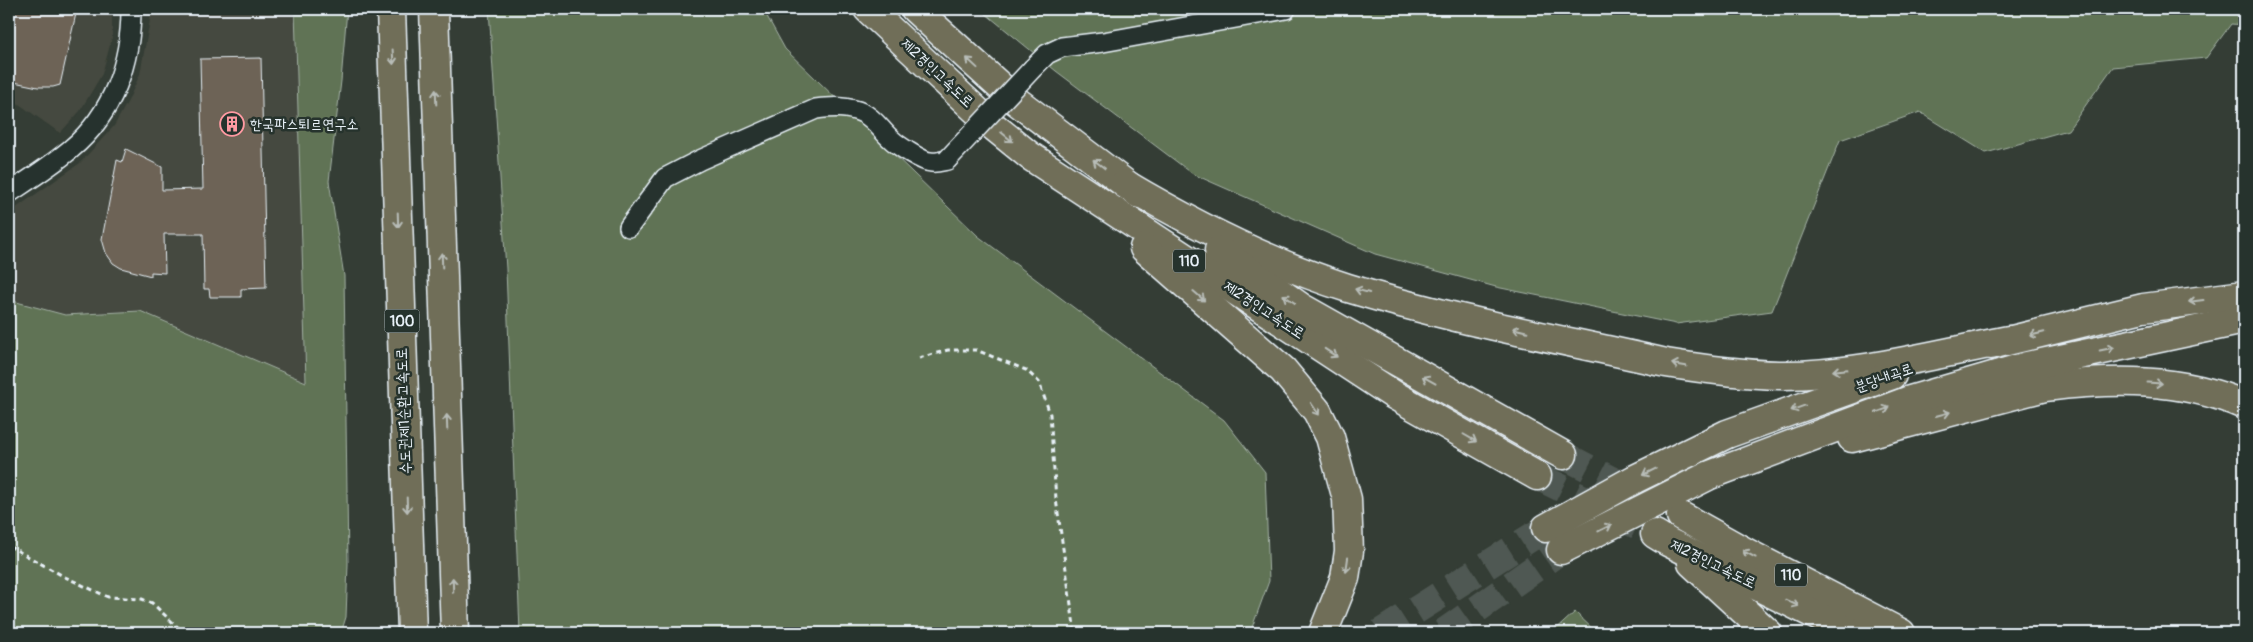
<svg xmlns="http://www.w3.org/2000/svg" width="2253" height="642" font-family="Pangolin,'Poor Story',sans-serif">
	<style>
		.built { fill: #45493f }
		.green { fill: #617355; stroke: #a4b2a6 }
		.building { fill: #6d6456; stroke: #e8f1f8 }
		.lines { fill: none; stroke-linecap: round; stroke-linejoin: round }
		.highway-tunnel { stroke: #4f5852; stroke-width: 28; stroke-dasharray: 28 14; stroke-linecap: butt }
		.minor-casing { stroke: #e8f1f8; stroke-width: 22 }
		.highway-casing { stroke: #e8f1f8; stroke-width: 31 }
		.path { stroke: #e8f1f8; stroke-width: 3; stroke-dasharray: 5 4; stroke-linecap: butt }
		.minor { stroke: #26332d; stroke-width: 19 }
		.highway { stroke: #706e59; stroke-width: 28 }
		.minor-bridge-casing { stroke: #e8f1f8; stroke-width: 22; stroke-linecap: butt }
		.minor-bridge { stroke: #26332d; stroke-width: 19 }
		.oneway { stroke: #b8bdb8 }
		.labels { text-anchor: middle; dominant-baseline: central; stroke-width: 5; stroke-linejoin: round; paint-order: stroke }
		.shield { fill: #26332d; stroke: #aeb8bb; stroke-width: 1 }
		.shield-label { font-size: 14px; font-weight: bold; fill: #e8f1f8 }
		.street-label { font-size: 15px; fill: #e8f1f8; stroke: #26332d }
		.poi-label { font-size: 15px; fill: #e8f1f8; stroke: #26332d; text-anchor: start }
	</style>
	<rect width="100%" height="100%" fill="#343d35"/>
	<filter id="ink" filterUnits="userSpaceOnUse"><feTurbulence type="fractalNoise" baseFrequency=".02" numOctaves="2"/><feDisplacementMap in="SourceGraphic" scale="10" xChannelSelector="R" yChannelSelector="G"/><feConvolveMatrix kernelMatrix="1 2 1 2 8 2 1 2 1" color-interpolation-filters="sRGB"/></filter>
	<g filter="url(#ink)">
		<!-- built -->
		<g class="built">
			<polygon points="9,9 110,9 112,12 112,38 102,74 80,111 60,133 9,97"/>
			<polygon points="152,9 295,9 306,383 140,311 65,315 9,300 9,213 80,163 114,126 128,101 140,74"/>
		</g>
		<!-- green -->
		<g class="green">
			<polygon points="295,9 347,9 341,81 329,181 344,276 348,564 346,617 341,633 9,633 9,300 65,315 140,311 306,382"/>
			<polygon points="489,9 763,9 785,49 978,236 1224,420 1265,472 1269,581 1250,633 520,633 506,269"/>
			<polygon points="980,9 2244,9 2244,25 2231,24 2206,58 2113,67 2068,130 1986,153 1920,112 1840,140 1772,311 1676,324 1496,287 1375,254 1193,174 1056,71"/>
			<polygon points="1575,612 1597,633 1552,633"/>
		</g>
		<!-- building -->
		<g class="building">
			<polygon points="9,9 77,9 60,85 53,87 38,87 9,81"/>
			<polygon points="261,58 266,288 241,289 241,297 210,297 209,289 204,289 203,234 164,234 165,273 151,272 151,276 121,268 113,263 106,253 102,239 117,160 122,162 126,149 162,167 162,190 203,189 200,59"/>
		</g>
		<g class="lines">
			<!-- highway-tunnel -->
			<g class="highway-tunnel">
				<polyline points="1563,455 1673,512"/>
				<polyline points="1537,476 1655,534"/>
				<polyline points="1380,633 1546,528"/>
				<polyline points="1443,633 1561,550"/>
			</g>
			<!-- minor casing -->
			<g class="minor-casing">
				<g id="minor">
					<polyline points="1033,68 1047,54 1062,47 1103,42 1286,9"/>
					<path d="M9 193C30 179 52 165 71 149 113 114 131 62 131 9"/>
					<path d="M629 227 665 178 700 160 816 109C832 107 848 106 863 113 875 119 881 130 891 139 897 145 923 162 931 162 936 163 942 161 947 160"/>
				</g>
			</g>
			<!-- highway casing -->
			<g class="highway-casing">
				<g id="highway">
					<polyline points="391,9 412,633"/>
					<polyline points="434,9 455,633"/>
					<polyline points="868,9 993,126 1030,156 1394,395 1537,476"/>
					<polyline points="915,9 1015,100 1139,194"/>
					<path d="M1125 184C1196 226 1269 263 1348 288 1452 320 1560 339 1666 363 1703 369 1741 374 1779 375 1853 376 1936 354 2009 340"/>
					<polyline points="1144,248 1283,370 1317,411 1330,437 1347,499 1349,551 1345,578 1323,633"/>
					<polyline points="1219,250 1302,308 1563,455"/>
					<polyline points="1991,345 2143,308 2244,295"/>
					<path d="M1852 438 2045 387C2112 379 2181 377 2244 405"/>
					<polyline points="1681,516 1749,554 1901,633"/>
					<polyline points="1546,528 1635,479 1727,434 1892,375"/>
					<polyline points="1655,534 1668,542 1852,633"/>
					<polyline points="1561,550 1710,475 1907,401 2027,366 2244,320"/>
					<polyline points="1692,563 1768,633"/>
				</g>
			</g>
			<!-- path -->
			<g class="path">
				<polyline points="919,358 948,350 976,350 1026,370 1039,382 1050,414 1056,499 1075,633"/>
				<polyline points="9,546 65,577 108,597 142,599 152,603 184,633"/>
			</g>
			<!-- minor -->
			<use href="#minor" class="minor"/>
			<!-- highway -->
			<use href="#highway" class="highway"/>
			<!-- minor-bridge casing -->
			<g class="minor-bridge-casing">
				<polyline id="minor-bridge" points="947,160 1033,68"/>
			</g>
			<!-- minor-bridge -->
			<use href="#minor-bridge" class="minor-bridge"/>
		</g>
		<!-- one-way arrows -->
		<defs><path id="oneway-shaft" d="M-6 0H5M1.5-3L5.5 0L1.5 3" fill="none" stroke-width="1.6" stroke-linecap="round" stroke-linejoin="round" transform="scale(1.25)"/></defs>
		<g class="oneway">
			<use href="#oneway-shaft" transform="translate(393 57) rotate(87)"/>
			<use href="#oneway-shaft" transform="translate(972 63) rotate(-137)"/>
			<use href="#oneway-shaft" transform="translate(436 97) rotate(-92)"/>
			<use href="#oneway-shaft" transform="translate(1007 137) rotate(39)"/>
			<use href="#oneway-shaft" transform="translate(1099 164) rotate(-143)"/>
			<use href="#oneway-shaft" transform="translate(398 220) rotate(88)"/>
			<use href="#oneway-shaft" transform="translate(442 260) rotate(-92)"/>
			<use href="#oneway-shaft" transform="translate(1362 291) rotate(-165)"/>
			<use href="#oneway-shaft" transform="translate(1199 296) rotate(41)"/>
			<use href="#oneway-shaft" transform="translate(1289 299) rotate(-145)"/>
			<use href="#oneway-shaft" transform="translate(2196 301) rotate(173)"/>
			<use href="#oneway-shaft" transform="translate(1520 330) rotate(-167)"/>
			<use href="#oneway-shaft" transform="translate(2037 334) rotate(167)"/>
			<use href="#oneway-shaft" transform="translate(2107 349) rotate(-12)"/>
			<use href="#oneway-shaft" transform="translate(1331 353) rotate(33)"/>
			<use href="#oneway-shaft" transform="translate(1679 365) rotate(-170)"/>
			<use href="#oneway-shaft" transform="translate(1840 370) rotate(174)"/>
			<use href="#oneway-shaft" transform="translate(1429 380) rotate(-151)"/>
			<use href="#oneway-shaft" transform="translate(2155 383) rotate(4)"/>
			<use href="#oneway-shaft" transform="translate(1798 408) rotate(160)"/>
			<use href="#oneway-shaft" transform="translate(1315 409) rotate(56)"/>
			<use href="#oneway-shaft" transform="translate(1883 410) rotate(-20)"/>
			<use href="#oneway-shaft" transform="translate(1943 414) rotate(-15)"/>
			<use href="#oneway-shaft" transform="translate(447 422) rotate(-92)"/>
			<use href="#oneway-shaft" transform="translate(1470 438) rotate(30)"/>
			<use href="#oneway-shaft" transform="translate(1649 472) rotate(154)"/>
			<use href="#oneway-shaft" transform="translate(407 505) rotate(88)"/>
			<use href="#oneway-shaft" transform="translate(1605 528) rotate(-27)"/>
			<use href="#oneway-shaft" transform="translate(1749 554) rotate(-152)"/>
			<use href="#oneway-shaft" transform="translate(1347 565) rotate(98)"/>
			<use href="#oneway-shaft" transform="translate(453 585) rotate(-92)"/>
			<use href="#oneway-shaft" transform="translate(1792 603) rotate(26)"/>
		</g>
	</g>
	<!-- icons -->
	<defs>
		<g id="building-ring" transform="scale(1.25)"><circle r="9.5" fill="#26332d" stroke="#ff9aa2" stroke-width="1.5"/><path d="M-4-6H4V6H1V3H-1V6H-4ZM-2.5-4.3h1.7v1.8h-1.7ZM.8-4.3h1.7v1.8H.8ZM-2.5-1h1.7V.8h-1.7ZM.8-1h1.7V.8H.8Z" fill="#ff9aa2"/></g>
	</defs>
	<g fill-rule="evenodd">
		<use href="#building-ring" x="232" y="124"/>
	</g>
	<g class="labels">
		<!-- shield labels -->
		<g class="shield">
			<rect x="1173" y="249.5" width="32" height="23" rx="4"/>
			<rect x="384.5" y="309.5" width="35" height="23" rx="4"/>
			<rect x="1775" y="563.5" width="32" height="23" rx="4"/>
		</g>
		<g class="shield-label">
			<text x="1189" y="261">110</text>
			<text x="402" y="321">100</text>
			<text x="1791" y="575">110</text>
		</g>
		<!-- street labels -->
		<g class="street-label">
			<text transform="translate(937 73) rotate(43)">제2경인고속도로</text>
			<text transform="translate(1264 310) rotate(33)">제2경인고속도로</text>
			<text transform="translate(1884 378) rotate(-19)">분당내곡로</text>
			<text transform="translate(404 411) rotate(-92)">수도권제1순환고속도로</text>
			<text transform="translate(1713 564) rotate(26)">제2경인고속도로</text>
		</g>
		<!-- poi labels -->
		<g class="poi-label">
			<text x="250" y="124">한국파스퇴르연구소</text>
		</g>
	</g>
	<!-- margin -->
	<rect width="2253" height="642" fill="none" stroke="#26332d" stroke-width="30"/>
	<rect x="15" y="15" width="2223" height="612" fill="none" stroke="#e8f1f8" stroke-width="2" filter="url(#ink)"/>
</svg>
